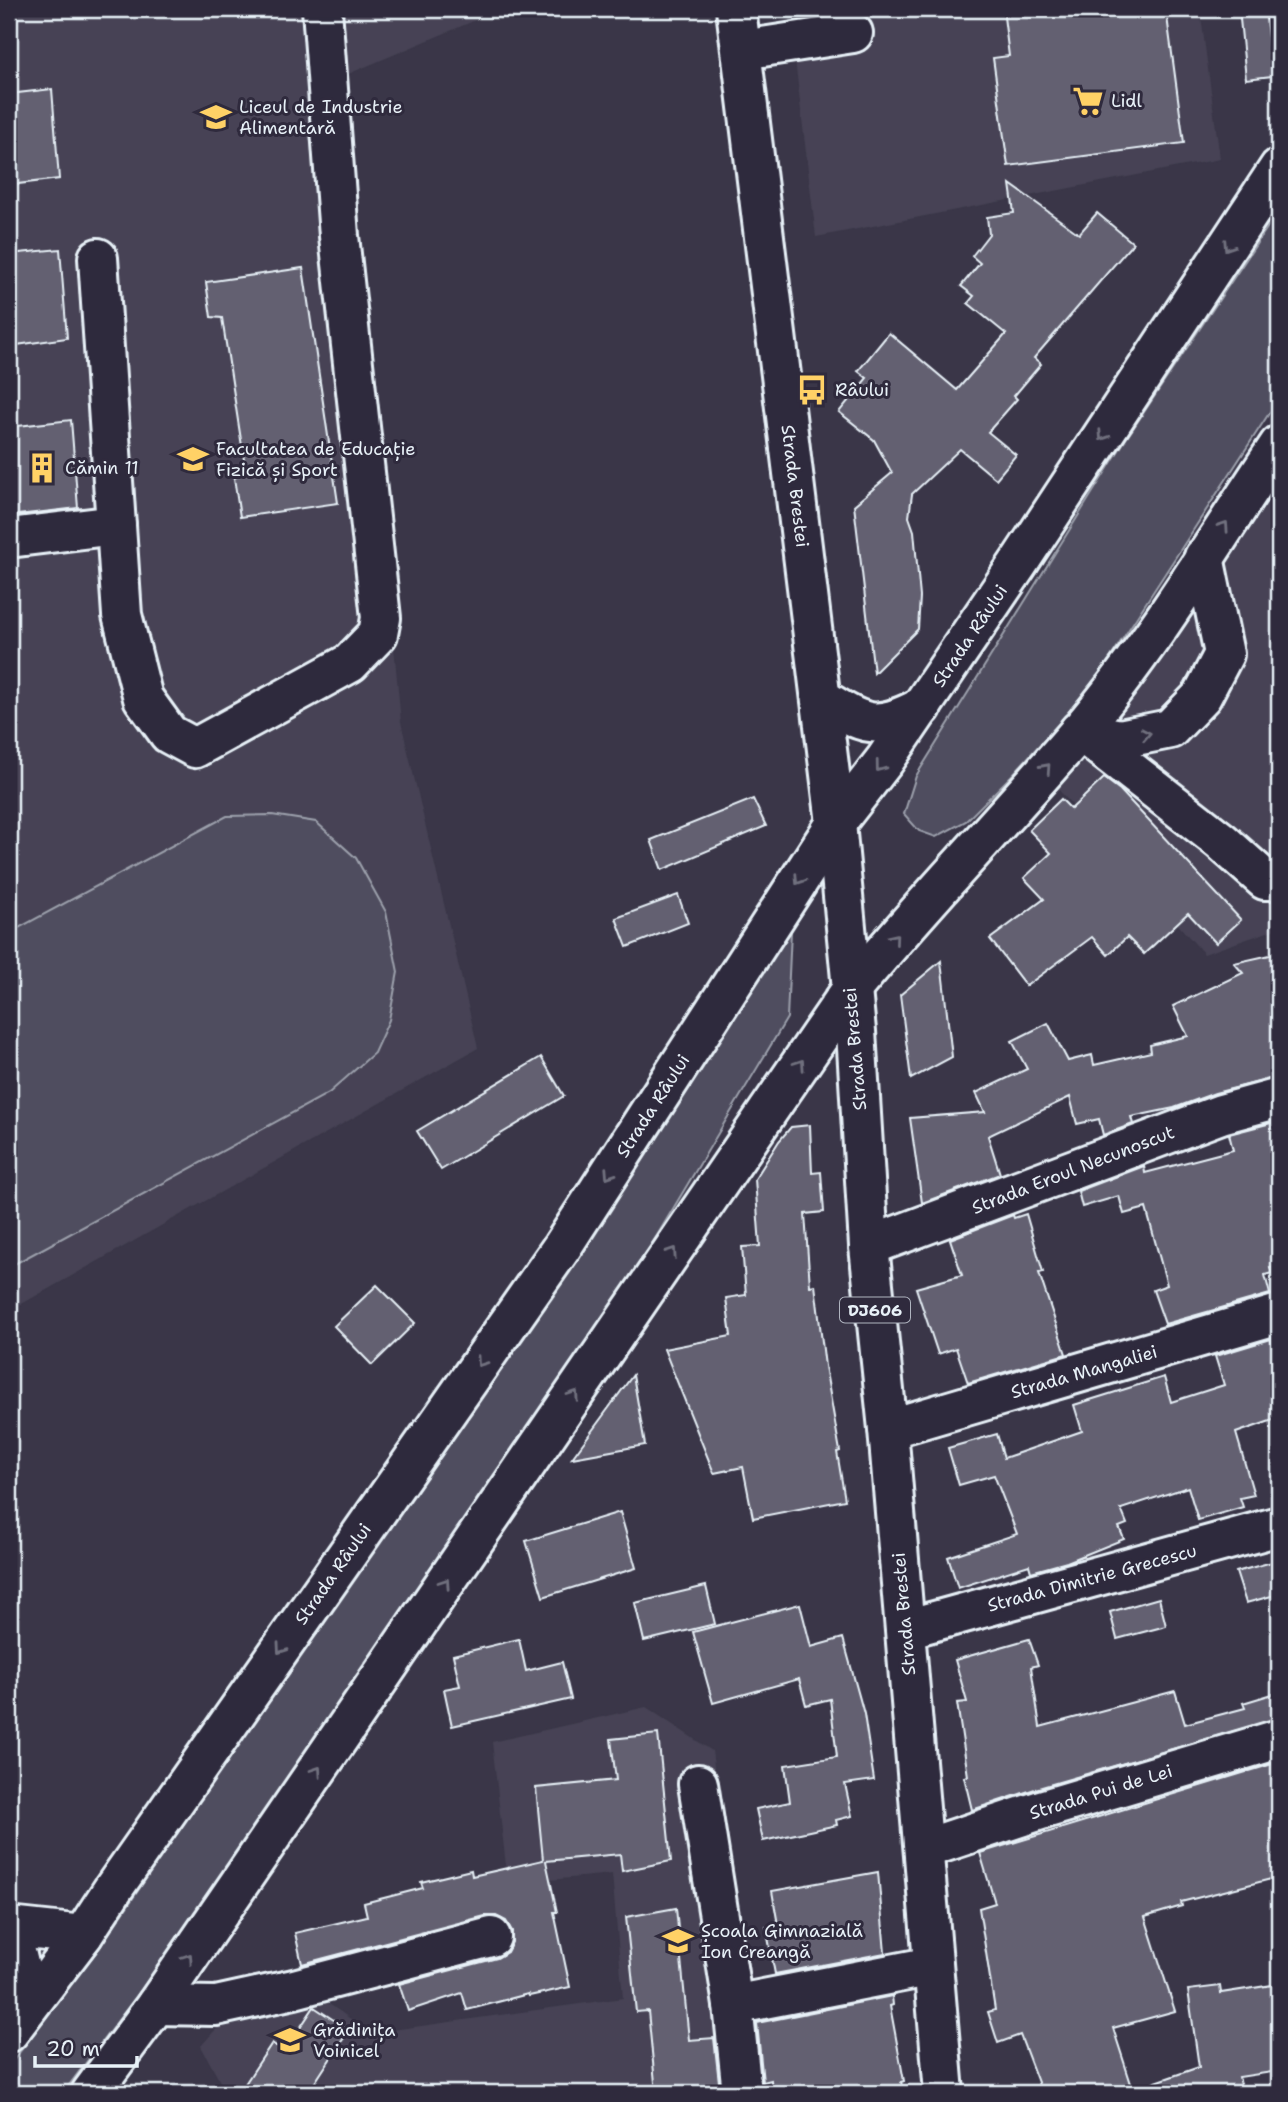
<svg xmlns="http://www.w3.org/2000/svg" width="1288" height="2102" font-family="'Shantell Sans',sans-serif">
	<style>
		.built { fill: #464354 }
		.green { fill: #504e5f; stroke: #9ca0ac; stroke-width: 2 }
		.building { fill: #636171; stroke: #e8f1f8; stroke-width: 2 }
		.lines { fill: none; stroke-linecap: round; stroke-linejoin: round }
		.minor-casing { stroke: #e8f1f8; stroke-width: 44 }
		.major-casing { stroke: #e8f1f8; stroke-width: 44 }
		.minor { stroke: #2f2a3d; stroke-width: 38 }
		.major { stroke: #2f2a3d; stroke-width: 38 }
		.oneway { stroke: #70707e }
		.labels { text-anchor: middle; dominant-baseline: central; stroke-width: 6; stroke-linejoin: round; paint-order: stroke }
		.shield { fill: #2f2a3d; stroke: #b0b5c0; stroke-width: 2 }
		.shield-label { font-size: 16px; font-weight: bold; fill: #e8f1f8 }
		.poi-label { font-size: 18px; fill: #e8f1f8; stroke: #2f2a3d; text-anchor: start }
		.street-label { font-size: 18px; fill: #e8f1f8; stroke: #2f2a3d }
	</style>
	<rect width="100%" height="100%" fill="#3a3648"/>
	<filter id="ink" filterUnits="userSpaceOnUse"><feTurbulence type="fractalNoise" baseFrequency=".0143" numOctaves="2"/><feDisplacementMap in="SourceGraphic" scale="14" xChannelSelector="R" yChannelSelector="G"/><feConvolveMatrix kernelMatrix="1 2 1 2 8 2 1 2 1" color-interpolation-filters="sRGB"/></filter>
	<g filter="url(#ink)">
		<!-- built -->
		<g class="built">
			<polygon points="9,9 502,9 341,77 401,722 478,1048 9,1311"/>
			<polygon points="789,9 1200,9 1220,159 816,237"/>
			<polygon points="1279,467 1279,928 1204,954 1058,789"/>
			<polygon points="646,1707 712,1751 749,2021 756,2093 226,2093 201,2046 217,2028 319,1997 371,2033 623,1998 612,1874 508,1884 492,1742"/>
		</g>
		<!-- green -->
		<g class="green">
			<polygon points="1279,210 1279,398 1092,686 1014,773 966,821 936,837 919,831 904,814 916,776 1126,439"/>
			<polygon points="272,815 316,822 356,858 386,912 398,972 389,1020 374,1053 329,1093 9,1267 9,933 227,816"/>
			<polygon points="791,931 787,1018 628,1284 141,1990 63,2093 9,2093 9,2066 97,1951"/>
		</g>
		<!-- building -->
		<g class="building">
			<polygon points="1003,9 1166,9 1184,143 1008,166 993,58 1009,56"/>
			<polygon points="1239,9 1265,9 1272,76 1246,79"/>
			<polygon points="52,89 59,179 9,185 9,94"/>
			<polygon points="1010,184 1079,234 1097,213 1133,243 1034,358 1041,364 1014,396 1017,399 988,432 1016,455 996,479 960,449 912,494 909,517 914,531 920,597 918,629 874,673 854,505 892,473 874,440 839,412 867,378 858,371 889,333 957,390 1006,334 968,303 974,296 961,286 980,263 972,256 989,234 987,217 1014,213"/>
			<polygon points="60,249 67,338 9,346 9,254"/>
			<polygon points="303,268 338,503 240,517 234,478 246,472 222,318 211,317 206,282"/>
			<polygon points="71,420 78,508 9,516 9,427"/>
			<polygon points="1104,778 1120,790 1241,920 1216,943 1188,913 1144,954 1127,937 1108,955 1092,937 1026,986 990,939 1044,899 1024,878 1051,853 1029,830 1061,799 1071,809"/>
			<polygon points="753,799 766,826 662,870 651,840"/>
			<polygon points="678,895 688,923 627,947 616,918"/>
			<polygon points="1279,953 1279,1077 1215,1093 1174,1108 1131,1117 1133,1124 1103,1135 1099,1119 1077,1124 1070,1097 988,1136 1000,1174 922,1203 910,1118 985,1112 976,1093 1027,1069 1012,1041 1048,1023 1068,1061 1092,1055 1094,1065 1151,1052 1150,1045 1188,1036 1173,1006 1243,973 1234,963"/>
			<polygon points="941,961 952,1057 911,1079 900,995"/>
			<polygon points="541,1057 564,1096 441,1170 417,1131"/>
			<polygon points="1279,1121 1279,1265 1270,1268 1272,1273 1265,1275 1270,1294 1165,1324 1153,1290 1167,1285 1146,1208 1124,1214 1119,1196 1082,1207 1078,1191 1144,1166 1145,1173 1233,1150 1229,1134"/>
			<polygon points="810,1125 812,1173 821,1172 824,1212 805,1214 810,1286 815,1285 825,1366 840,1451 837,1452 845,1500 753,1518 743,1467 714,1473 664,1349 731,1336 726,1298 746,1295 742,1247 760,1246 755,1179 779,1141 791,1127"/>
			<polygon points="1026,1214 1043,1272 1039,1273 1066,1354 968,1383 956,1348 938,1354 916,1288 962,1275 950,1239 1013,1215 1014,1218"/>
			<polygon points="377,1285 415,1323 372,1365 334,1326"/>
			<polygon points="1271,1339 1279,1365 1279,1418 1236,1433 1254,1495 1240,1498 1243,1507 1198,1520 1188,1487 1121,1509 1127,1524 1119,1527 1124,1539 1067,1562 1031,1572 1029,1565 958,1588 948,1557 1017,1534 994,1475 959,1485 948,1448 997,1434 1004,1458 1082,1431 1074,1405 1164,1377 1171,1402 1224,1385 1215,1356"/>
			<polygon points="633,1375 645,1445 572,1458"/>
			<polygon points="620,1512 636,1568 543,1597 526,1541"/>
			<polygon points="1279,1560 1279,1594 1246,1603 1236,1572"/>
			<polygon points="706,1586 715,1624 644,1641 635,1603"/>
			<polygon points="1159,1598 1166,1626 1117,1639 1110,1612"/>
			<polygon points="800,1604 811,1647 843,1638 864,1714 874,1780 845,1784 852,1816 836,1820 837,1825 763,1841 756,1809 790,1802 785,1765 837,1757 830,1699 806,1705 799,1679 713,1703 693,1632"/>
			<polygon points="519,1639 526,1671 562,1662 571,1699 452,1726 444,1689 460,1686 453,1655"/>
			<polygon points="1029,1639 1038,1665 1031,1667 1040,1727 1175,1691 1185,1724 1245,1708 1243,1703 1279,1692 1279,1718 1035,1789 972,1810 964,1777 968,1776 957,1703 967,1702 955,1660"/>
			<polygon points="658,1734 671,1861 622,1871 620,1854 546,1861 557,1912 554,1912 570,1987 529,1996 528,1994 467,2010 462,1993 408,2011 399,1984 497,1958 507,1952 512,1942 512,1931 506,1921 496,1916 485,1916 302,1964 295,1933 367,1916 364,1903 423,1888 421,1882 471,1870 472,1876 543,1860 536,1788 616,1780 611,1739"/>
			<polygon points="1279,1762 1279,1877 1181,1902 1182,1906 1145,1917 1175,2011 1113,2028 1134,2093 1042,2093 1020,2035 998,2043 988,2012 995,2010 979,1908 995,1903 980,1853"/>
			<polygon points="878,1872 885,1953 775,1974 766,1927 778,1925 772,1891"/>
			<polygon points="676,1908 689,2040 714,2038 720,2091 711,2093 656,2093 648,2011 636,2012 626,1917"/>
			<polygon points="1279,1984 1279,2071 1239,2077 1243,2093 1137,2093 1136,2089 1199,2067 1188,1990 1220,1986 1221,1993"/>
			<polygon points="892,1996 893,2005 890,2006 904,2081 901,2082 904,2093 772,2093 771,2080 763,2082 757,2023"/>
			<polygon points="314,2007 349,2030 308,2093 239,2093 272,2043 284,2052"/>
		</g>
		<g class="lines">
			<!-- minor casing -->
			<g class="minor-casing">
				<g id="minor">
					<polyline points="742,50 853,33"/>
					<polyline points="98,258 122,615 143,698 169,734 195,748 350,663 378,634 381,618 339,236 322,9"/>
					<polyline points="9,538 116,525"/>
					<polyline points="1079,731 1120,739 1170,729 1202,696 1224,654 1204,557"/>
					<polyline points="1081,732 1221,841 1265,880 1279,880"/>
					<polyline points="869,1246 1221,1114 1279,1098"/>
					<polyline points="888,1429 1279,1314"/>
					<polyline points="906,1629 1279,1526"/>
					<polyline points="698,1784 733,2005 742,2093"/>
					<polyline points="924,1849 1041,1810 1279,1739"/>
					<polyline points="9,1927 83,1935"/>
					<polyline points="9,1940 17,1956 29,2005"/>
					<polyline points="156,2005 216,2006 294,1989 491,1937"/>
					<polyline points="733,2005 933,1966"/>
				</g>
			</g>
			<!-- major casing -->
			<g class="major-casing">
				<g id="major">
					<polyline points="736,9 836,823 856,1031 869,1246 888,1429 944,2093"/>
					<path d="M821 698C864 725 875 732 922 707"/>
					<polyline points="9,2032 83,1935 113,1889 562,1247 836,823 885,760 1018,564 1279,168"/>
					<path d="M91 2093 156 2005 851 990C924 902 1004 819 1079 732 1154 643 1214 542 1279 445"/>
				</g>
			</g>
			<!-- minor -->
			<use href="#minor" class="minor"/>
			<!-- major -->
			<use href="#major" class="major"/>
		</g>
		<!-- one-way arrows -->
		<defs><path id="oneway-chevron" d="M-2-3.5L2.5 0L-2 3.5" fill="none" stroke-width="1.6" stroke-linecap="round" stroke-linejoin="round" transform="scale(1.75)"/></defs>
		<g class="oneway">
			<use href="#oneway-chevron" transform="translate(1228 246) rotate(123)"/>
			<use href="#oneway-chevron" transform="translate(1103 436) rotate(123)"/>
			<use href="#oneway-chevron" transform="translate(1224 526) rotate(-56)"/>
			<use href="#oneway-chevron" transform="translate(1146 734) rotate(-11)"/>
			<use href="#oneway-chevron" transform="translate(880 767) rotate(127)"/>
			<use href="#oneway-chevron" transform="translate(1046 768) rotate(-48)"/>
			<use href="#oneway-chevron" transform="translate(799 880) rotate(123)"/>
			<use href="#oneway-chevron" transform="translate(894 938) rotate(-50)"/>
			<use href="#oneway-chevron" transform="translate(800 1064) rotate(-56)"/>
			<use href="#oneway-chevron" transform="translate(609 1174) rotate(123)"/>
			<use href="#oneway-chevron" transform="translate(672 1252) rotate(-56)"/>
			<use href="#oneway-chevron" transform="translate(481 1362) rotate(125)"/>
			<use href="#oneway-chevron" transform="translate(574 1395) rotate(-56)"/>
			<use href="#oneway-chevron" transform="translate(445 1583) rotate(-56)"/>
			<use href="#oneway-chevron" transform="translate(281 1649) rotate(125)"/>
			<use href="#oneway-chevron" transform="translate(317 1771) rotate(-56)"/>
			<use href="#oneway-chevron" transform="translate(188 1958) rotate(-56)"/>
		</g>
	</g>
	<!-- icons -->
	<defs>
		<g id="supermarket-bare" transform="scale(2.415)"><path d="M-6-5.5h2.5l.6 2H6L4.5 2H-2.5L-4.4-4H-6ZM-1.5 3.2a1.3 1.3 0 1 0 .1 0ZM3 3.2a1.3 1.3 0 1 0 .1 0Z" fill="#ffd166" stroke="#2f2a3d" stroke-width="2.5" paint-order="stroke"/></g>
		<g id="school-bare" transform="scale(2.415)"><path d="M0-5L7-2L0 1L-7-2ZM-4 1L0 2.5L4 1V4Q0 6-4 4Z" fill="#ffd166" stroke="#2f2a3d" stroke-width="2.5" paint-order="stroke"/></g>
		<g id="bus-bare" transform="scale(2.415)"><path d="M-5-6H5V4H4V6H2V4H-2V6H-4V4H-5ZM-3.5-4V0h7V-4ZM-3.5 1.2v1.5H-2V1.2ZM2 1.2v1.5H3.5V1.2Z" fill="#ffd166" stroke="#2f2a3d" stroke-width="2.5" paint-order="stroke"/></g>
		<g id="university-bare" transform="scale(2.415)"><path d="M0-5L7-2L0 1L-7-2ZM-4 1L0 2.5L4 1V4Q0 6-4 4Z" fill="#ffd166" stroke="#2f2a3d" stroke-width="2.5" paint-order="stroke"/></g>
		<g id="building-bare" transform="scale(2.415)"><path d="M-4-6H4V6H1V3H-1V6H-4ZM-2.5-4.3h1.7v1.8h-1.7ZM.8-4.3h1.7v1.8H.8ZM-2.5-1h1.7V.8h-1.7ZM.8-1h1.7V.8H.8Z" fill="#ffd166" stroke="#2f2a3d" stroke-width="2.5" paint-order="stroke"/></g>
	</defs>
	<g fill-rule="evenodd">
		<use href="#supermarket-bare" x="1088" y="101"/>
		<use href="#school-bare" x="216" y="117"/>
		<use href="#bus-bare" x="812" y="390"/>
		<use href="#university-bare" x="193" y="459"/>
		<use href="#building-bare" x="42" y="468"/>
		<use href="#school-bare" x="678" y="1941"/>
		<use href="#school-bare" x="290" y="2040"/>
	</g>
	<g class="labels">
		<!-- shield labels -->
		<rect class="shield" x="840" y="1297.5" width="70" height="25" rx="5"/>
		<g class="shield-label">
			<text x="875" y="1310">DJ606</text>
		</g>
		<!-- poi labels -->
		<g class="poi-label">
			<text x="1111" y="101">Lidl</text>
			<text x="239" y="107">Liceul de Industrie<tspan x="239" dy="21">Alimentară</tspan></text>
			<text x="835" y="390">Râului</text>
			<text x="216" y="449">Facultatea de Educație<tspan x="216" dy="21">Fizică și Sport</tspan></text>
			<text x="65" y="468">Cămin 11</text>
			<text x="701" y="1931">Școala Gimnazială<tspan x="701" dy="21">Ion Creangă</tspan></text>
			<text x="313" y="2030">Grădinița<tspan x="313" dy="21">Voinicel</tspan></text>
		</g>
		<!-- street labels -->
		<g class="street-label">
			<text transform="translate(795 486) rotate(83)">Strada Brestei</text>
			<text transform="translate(970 636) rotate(-56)">Strada Râului</text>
			<text transform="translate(855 1049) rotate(-95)">Strada Brestei</text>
			<text transform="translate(653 1106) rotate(-57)">Strada Râului</text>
			<text transform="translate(1073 1170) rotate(-21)">Strada Eroul Necunoscut</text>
			<text transform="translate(1084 1372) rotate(-16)">Strada Mangaliei</text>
			<text transform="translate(333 1574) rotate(-55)">Strada Râului</text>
			<text transform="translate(1092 1578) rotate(-15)">Strada Dimitrie Grecescu</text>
			<text transform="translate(904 1614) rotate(-95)">Strada Brestei</text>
			<text transform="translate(1101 1792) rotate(-17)">Strada Pui de Lei</text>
		</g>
	</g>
	<!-- margin -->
	<rect width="1288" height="2102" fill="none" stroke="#2f2a3d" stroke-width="35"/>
	<rect x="18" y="18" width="1253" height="2067" fill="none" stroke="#e8f1f8" stroke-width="2.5" filter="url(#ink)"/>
	<!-- scale -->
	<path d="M35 2056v10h102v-10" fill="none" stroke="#e8f1f8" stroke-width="3.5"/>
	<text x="46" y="2056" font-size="21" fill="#e8f1f8" stroke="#2f2a3d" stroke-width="5" paint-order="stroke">20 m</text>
</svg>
